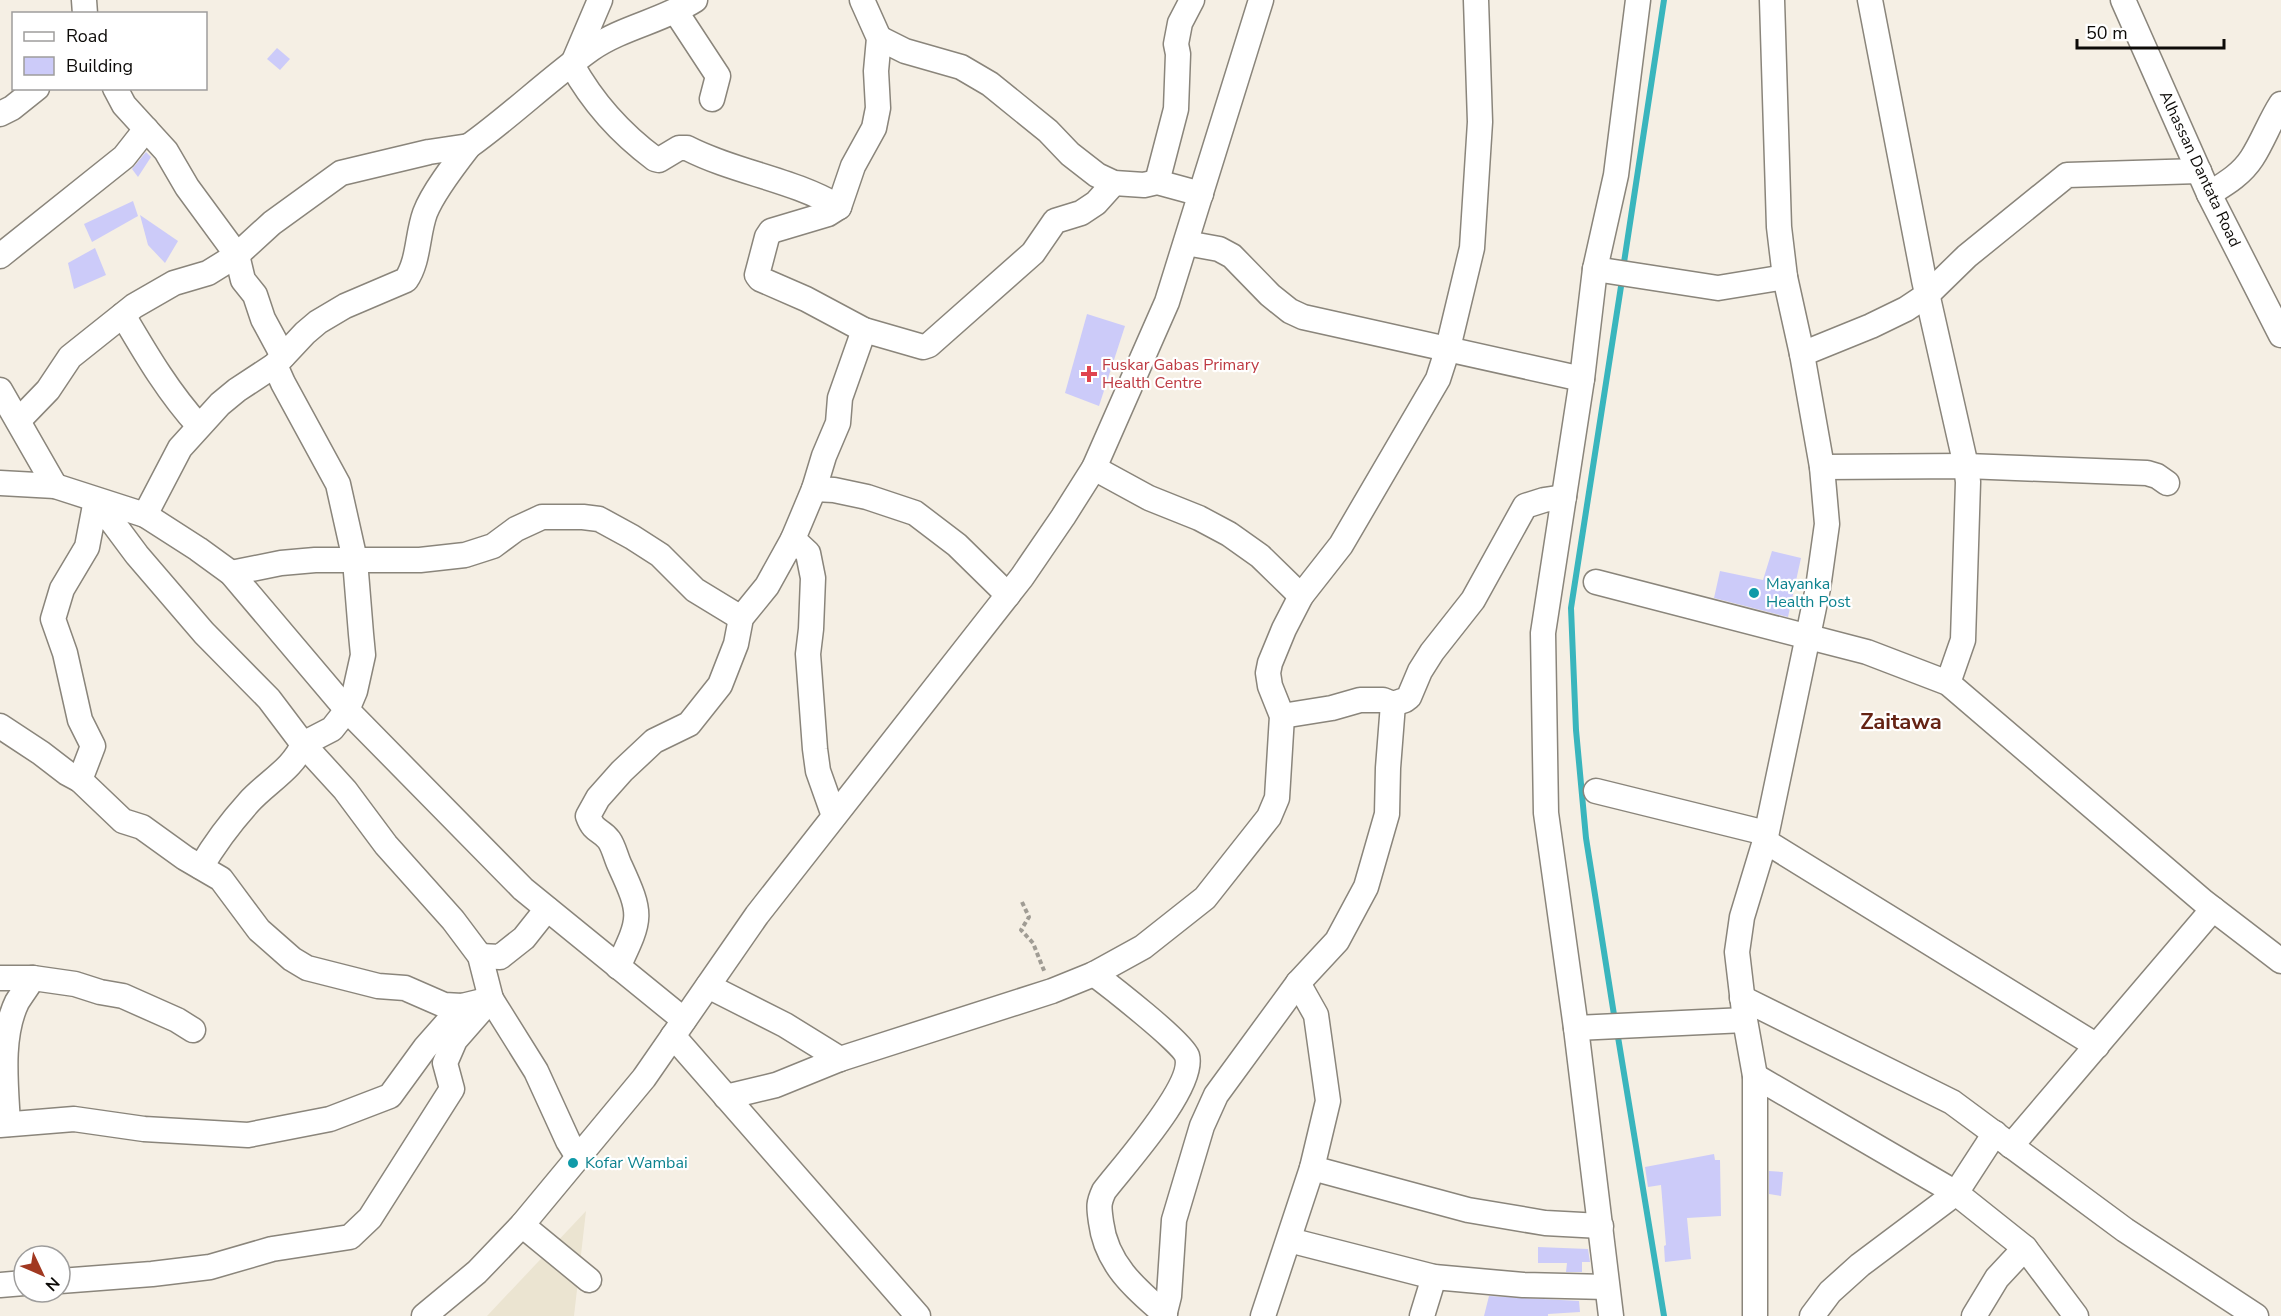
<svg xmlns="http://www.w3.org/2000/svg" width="2281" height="1316" font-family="'Nunito Sans',sans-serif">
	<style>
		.built { fill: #ebe4d1 }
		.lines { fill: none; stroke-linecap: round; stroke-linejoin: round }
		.stream { stroke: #39b5bd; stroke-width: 6 }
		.building { fill: #cccbf9 }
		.minor-casing { stroke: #8a857b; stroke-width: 27 }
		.path { stroke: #a09c94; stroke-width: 4; stroke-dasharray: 4.5 3; stroke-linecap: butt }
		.minor { stroke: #fff; stroke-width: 24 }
		.health-dot { fill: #e0444e; stroke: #fff; stroke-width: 2 }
		.culture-dot { fill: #0f9aa8; stroke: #fff; stroke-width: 2 }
		.labels { text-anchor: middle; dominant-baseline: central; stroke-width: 4.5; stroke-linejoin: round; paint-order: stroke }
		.street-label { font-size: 16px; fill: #0d0b08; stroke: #fff }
		.health-label { font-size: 16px; fill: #be3a42; stroke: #fff; text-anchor: start }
		.culture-label { font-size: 16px; fill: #0d838f; stroke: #fff; text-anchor: start }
		.district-label { font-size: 22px; font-weight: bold; fill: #652314; stroke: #fff }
	</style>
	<rect width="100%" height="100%" fill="#f5efe4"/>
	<!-- built -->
	<polygon class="built" points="586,1211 574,1316 487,1316"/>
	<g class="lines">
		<!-- stream -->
		<g class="stream">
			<polyline points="1623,269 1664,0"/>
			<polyline points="1615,1021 1586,838 1576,730 1571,608 1622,280"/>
			<polyline points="1617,1031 1664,1316"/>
		</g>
	</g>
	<!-- building -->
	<g class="building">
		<polygon points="277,48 290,59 280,70 267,59"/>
		<polygon points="146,152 151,157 138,177 132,169"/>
		<polygon points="133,201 138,216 92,242 84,224"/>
		<polygon points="140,215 178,241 165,263 148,245"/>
		<polygon points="95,248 106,275 74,289 68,263"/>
		<polygon points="1087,314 1125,326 1099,406 1065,393"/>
		<polygon points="1772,551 1801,558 1788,617 1714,598 1720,571 1763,580"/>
		<polygon points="1714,1154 1715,1160 1720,1160 1721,1216 1687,1218 1691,1259 1665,1262 1664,1246 1666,1245 1661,1185 1648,1187 1645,1167"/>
		<polygon points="1769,1171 1783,1172 1781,1196 1769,1194"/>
		<polygon points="1538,1247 1588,1249 1590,1262 1582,1262 1582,1272 1566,1272 1567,1263 1538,1263"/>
		<polygon points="1489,1296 1579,1301 1580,1312 1548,1314 1548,1316 1484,1316"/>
	</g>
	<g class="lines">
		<!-- minor casing -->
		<g class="minor-casing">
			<g id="minor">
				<polyline points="84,0 85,14"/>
				<polyline points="862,0 879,38 876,71 878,108 874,128 853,166 839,207 828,214 771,231 767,237 757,275 760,279 806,299 864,330 923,347 929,345 1033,253 1055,221 1081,213 1096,203 1114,183"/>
				<polyline points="1870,0 1924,280 1966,466 1968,482 1963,640 1948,683"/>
				<polyline points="2123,0 2209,194 2281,335"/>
				<polyline points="676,12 718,76 712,99"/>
				<polyline points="879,38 905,51 961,67 990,84 1048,131 1070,154 1097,175 1114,183 1144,185 1157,182 1201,194"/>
				<polyline points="574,61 600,0"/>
				<path d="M572 65C593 103 620 133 655 159L659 160 679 148H687C736 173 792 179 839 207"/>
				<polyline points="115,88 124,105 166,151 187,187 237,255 243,280 255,295 263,319 283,356"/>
				<polyline points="0,114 12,108 37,88"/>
				<polyline points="1157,182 1176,109 1178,54 1176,44 1180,23 1192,0"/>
				<path d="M2209 194C2225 184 2241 175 2252 158 2263 141 2270 121 2281 104"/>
				<polyline points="1186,243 1219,249 1232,256 1270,295 1290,311 1303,317 1582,379"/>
				<polyline points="0,256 124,157 146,129"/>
				<polyline points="1595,269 1718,288 1785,277"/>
				<path d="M123 315C146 354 168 392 199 426"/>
				<polyline points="1802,354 1871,326 1906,309 1927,295 1967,256 2067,175 2199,171"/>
				<polyline points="0,390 55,486"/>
				<polyline points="19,420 48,390 70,357 134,306 174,283 208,273 237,255 272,223 341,173 429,152 469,146"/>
				<polyline points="1822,467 1966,466 2147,473 2157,476 2167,483"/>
				<polyline points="1094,468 1149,498 1199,518 1229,534 1260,556 1301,596"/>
				<polyline points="0,483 55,486 145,515 198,549 231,573 347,710 523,889 684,1020"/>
				<polyline points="814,489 834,490 867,497 915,513 957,545 1008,595"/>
				<path d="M145 515 180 448 220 404 237 390 275 365 305 333 318 322 345 306 406 280C419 261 417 235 425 213 433 192 455 164 469 146 511 116 549 79 591 49 623 27 662 21 695 0"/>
				<polyline points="231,573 281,563 315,560 420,560 465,555 493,546 516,529 542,517 583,517 599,519 632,537 660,555 695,590 741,618"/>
				<polyline points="1596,582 1867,652 1948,683 2204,902 2281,961"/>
				<polyline points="1282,716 1332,708 1360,700 1383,700 1393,704 1405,700 1409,697 1420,671 1432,652 1473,600 1525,506 1544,500 1564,497"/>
				<polyline points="0,726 41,753 67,773 80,780 123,821 142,827 185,858 221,879 259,930 292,959 307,968 378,986 405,988 444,1005 462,1006 491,999"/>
				<polyline points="80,780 93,746 80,720 65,653 53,619 62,589 87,547 96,500 137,555 204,633 269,699 303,744 345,790 386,845 453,920 480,956 491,999 536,1071 568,1141 578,1157"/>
				<polyline points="1596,791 1766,833"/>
				<polyline points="834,816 818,771 815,749 808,654 811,629 813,578 808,553 793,539 814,489 824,456 838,423 840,398 864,330"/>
				<polyline points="1765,841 2097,1046"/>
				<path d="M201 867C215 843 230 823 249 802 266 783 294 768 303 744L332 729 347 710 355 691 363 655 361 634 355 560 338 484 283 383 275 365"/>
				<polyline points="480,956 500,957 524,938 547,909"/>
				<path d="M618 967C641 918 643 916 620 866 616 858 614 847 609 840 601 829 594 833 588 816L598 798 622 771 654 741 689 724 720 685 736 644 741 618 767 586 793 539"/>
				<path d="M1094 974C1110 986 1182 1042 1187 1056 1196 1086 1123 1166 1104 1191 1098 1204 1099 1207 1101 1222 1106 1263 1134 1288 1165 1314"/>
				<polyline points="0,978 33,978 75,984 100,992 123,996 177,1020 193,1030"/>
				<polyline points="708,986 785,1025 840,1059"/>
				<polyline points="1742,998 1952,1102 2125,1230 2256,1316"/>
				<polyline points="1576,1028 1745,1020"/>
				<polyline points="673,1036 918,1316"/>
				<polyline points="1755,1076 1956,1193 2025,1248 2076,1316"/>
				<polyline points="726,1097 776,1085 840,1059 1052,991 1094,974 1143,947 1205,898 1269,817 1277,798 1282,716 1270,686 1268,673 1270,663 1284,629 1301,596 1341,545 1438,379 1448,348 1472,248 1480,122 1476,0"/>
				<path d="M8 1124C6 1085 0 1037 17 1002 22 994 28 986 33 978"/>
				<polyline points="0,1125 74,1119 144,1129 248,1135 330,1119 390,1096 425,1048 462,1006"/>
				<polyline points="2011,1146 2213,909"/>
				<polyline points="1312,1168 1468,1210 1545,1223 1601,1226"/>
				<polyline points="522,1225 589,1280"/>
				<polyline points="1289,1240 1434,1277 1523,1285 1607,1287"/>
				<polyline points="60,1281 152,1274 210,1267 272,1249 350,1237 370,1218 452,1089 445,1063 455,1040 491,999"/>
				<polyline points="0,1285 24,1283"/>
				<polyline points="424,1316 477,1272 522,1225 644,1078 757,915 1022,577 1063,517 1094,468 1167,302 1261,0"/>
				<polyline points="1164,1316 1169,1296 1174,1220 1202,1126 1216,1095 1298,983 1337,941 1366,887 1387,814 1388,768 1393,704"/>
				<polyline points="1263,1316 1312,1168 1328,1101 1316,1015 1298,983"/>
				<polyline points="1422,1316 1434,1277"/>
				<polyline points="1611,1316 1576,1028 1546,813 1543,633 1582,379 1595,269 1616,175 1638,0"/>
				<polyline points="1755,1316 1755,1076 1745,1020 1737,952 1742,917 1765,841 1818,588 1827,524 1822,467 1802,354 1785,277 1779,227 1772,0"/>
				<polyline points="1812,1316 1830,1292 1860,1265 1956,1193 1995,1133"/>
				<polyline points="1974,1316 1997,1278 2025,1248"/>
			</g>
		</g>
		<!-- path -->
		<polyline class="path" points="1022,902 1029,917 1021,930 1033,943 1045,973"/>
		<!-- minor -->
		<use href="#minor" class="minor"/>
	</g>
	<!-- markers -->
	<path class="health-dot" d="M1086 365h6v6h6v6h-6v6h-6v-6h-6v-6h6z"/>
	<g class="culture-dot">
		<circle cx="1754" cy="593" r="6"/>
		<circle cx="573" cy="1163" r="6"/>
	</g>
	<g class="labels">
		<!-- street labels -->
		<g class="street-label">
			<text transform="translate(2200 169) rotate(65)">Alhassan Dantata Road</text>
		</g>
		<!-- health labels -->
		<g class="health-label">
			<text x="1102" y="365">Fuskar Gabas Primary<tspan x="1102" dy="18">Health Centre</tspan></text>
		</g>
		<!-- culture labels -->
		<g class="culture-label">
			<text x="1766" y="584">Mayanka<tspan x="1766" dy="18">Health Post</tspan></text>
			<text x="585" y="1163">Kofar Wambai</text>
		</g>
		<!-- district labels -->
		<g class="district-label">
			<text x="1901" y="722">Zaitawa</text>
		</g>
	</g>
	<!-- legend -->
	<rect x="12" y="12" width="195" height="78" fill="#ffffff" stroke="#9e9d9c" stroke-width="1.5"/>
	<rect x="24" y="32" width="30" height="9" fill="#ffffff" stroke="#9e9d9c" stroke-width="1.5"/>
	<text x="66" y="42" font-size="18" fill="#0d0b08">Road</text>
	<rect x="24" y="57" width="30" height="18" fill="#cccbf9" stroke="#9e9d9c" stroke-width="1.5"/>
	<text x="66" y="72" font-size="18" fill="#0d0b08">Building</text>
	<!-- north arrow -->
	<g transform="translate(42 1274) rotate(134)"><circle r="28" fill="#ffffff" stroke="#9e9d9c" stroke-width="1.5"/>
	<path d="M0-4.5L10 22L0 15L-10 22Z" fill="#a13821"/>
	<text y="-9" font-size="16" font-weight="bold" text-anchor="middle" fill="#0d0b08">N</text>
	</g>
	<!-- scale -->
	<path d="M2077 39v9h147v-9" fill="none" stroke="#0d0b08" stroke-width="3"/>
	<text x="2086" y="39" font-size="18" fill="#0d0b08" stroke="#ffffff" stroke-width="4.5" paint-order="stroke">50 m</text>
</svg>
